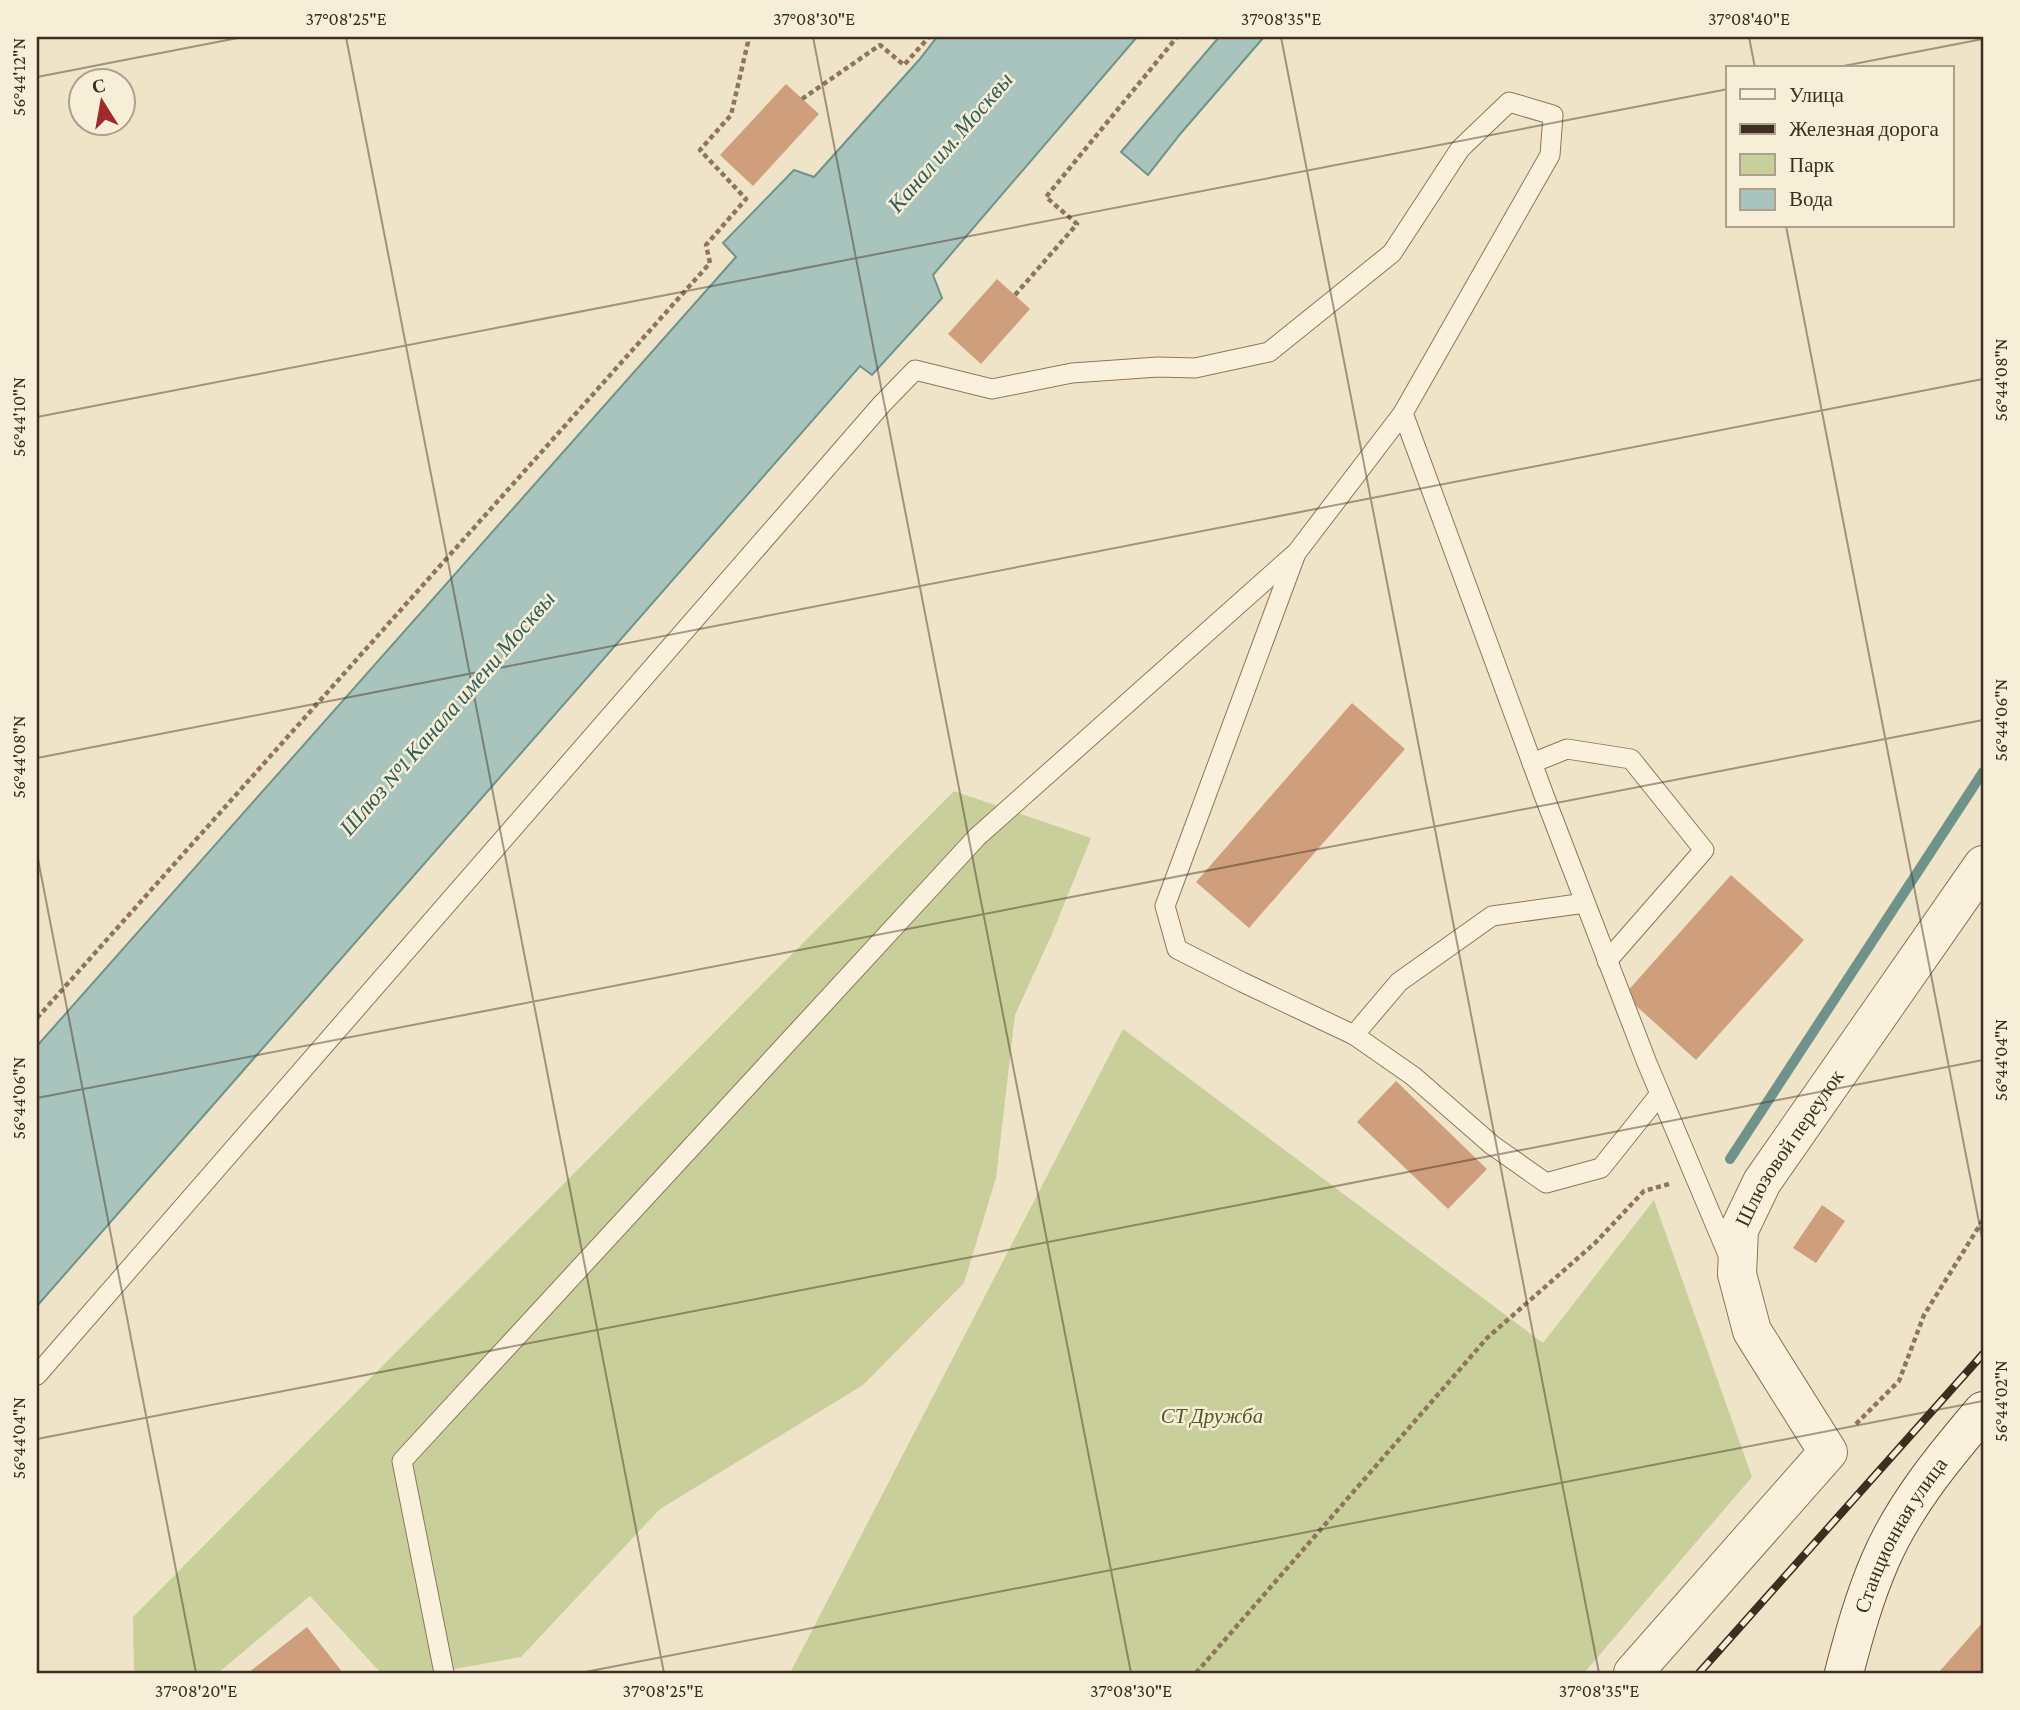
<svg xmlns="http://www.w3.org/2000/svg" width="2020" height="1710" font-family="'Crimson Pro',serif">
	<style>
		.green { fill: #c9cf9b }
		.water { fill: #a9c4bc; stroke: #6f938a; stroke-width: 2 }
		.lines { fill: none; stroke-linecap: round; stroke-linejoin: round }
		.stream { stroke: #6f938a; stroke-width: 10 }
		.building { fill: #cf9f7d }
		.service-casing { stroke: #8d765c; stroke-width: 21 }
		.minor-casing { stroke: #8d765c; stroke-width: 40 }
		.secondary-casing { stroke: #6f573f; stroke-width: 40 }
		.path { stroke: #8d765c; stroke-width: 4.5; stroke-dasharray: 5 3.5; stroke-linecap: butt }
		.service { stroke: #faf1dc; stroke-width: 19 }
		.minor { stroke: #faf1dc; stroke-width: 38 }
		.secondary { stroke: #faf1dc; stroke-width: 38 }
		.rail-casing { stroke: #3d2e20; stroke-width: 8 }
		.rail { stroke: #f7eed8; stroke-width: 5; stroke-dasharray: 16; stroke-linecap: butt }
		.ticks { fill: none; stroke: #3d2e20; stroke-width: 2; stroke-opacity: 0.45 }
		.labels { text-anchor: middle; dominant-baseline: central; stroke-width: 5; stroke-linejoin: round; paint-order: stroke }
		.street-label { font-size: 21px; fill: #3d2e20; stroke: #f7eed8 }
		.park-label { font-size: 21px; font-style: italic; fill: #4d5a26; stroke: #f7eed8 }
		.water-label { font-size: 23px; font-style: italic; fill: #2f5d5a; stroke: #f7eed8 }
		.neatline { fill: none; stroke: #3d2e20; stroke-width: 2.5 }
		.ticks-label { font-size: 18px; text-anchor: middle; fill: #3d2e20 }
	</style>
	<rect width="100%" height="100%" fill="#f0e4c8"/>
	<!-- green -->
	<g class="green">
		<polygon points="954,791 1091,838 1052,934 1015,1015 996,1178 964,1283 863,1385 660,1509 521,1657 432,1673 381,1673 310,1596 218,1673 134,1673 133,1617"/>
		<polygon points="1123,1029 1543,1343 1654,1200 1752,1477 1584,1673 790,1673"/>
	</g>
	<!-- water -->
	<g class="water">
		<polygon points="937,37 1137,37 933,275 942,298 872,375 860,366 37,1306 37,1046 736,257 723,243 794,170 814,177 919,60"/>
		<polygon points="1219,37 1264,37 1181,133 1148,175 1121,152"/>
	</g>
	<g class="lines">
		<!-- stream -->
		<polyline class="stream" points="1730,1159 1983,772"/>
	</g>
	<!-- building -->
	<g class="building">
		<polygon points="786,84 819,114 753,186 720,155"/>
		<polygon points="997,279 1030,309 981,364 948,334"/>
		<polygon points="1352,703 1405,749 1249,928 1196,882"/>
		<polygon points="1731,875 1804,940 1696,1060 1624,995"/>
		<polygon points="1396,1081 1487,1169 1448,1209 1357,1122"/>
		<polygon points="1822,1205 1845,1221 1816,1263 1793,1248"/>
		<polygon points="1983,1622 1983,1673 1938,1673"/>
		<polygon points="307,1627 343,1673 248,1673"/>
	</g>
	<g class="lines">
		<!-- service casing -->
		<g class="service-casing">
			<g id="service">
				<polyline points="1295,556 1165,906 1177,949 1242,982 1354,1035"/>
				<polyline points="1532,763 1567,749 1631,759 1704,850 1607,961"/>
				<polyline points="1585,903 1492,916 1399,982 1354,1035 1413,1076 1492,1145 1546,1183 1601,1168 1660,1094"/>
				<polyline points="37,1375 882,404 915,370 992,389 1072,373 1158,367 1195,368 1269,352 1392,253 1460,149 1509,102 1553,115 1550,155 1403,413 1545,798 1647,1063 1729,1257"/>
				<polyline points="444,1673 402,1461 977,837 1297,552 1403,413"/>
			</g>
		</g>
		<!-- minor casing -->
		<g class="minor-casing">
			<g id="minor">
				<path id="s1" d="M1633 1673 1828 1452 1752 1331 1737 1274 1739 1230 1762 1182 1983 865"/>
			</g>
		</g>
		<!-- secondary casing -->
		<g class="secondary-casing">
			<g id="secondary">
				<path id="s2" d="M1844 1673C1854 1635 1864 1598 1880 1561 1904 1505 1944 1457 1983 1411"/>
			</g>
		</g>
		<!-- path -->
		<g class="path">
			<polyline points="802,99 880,45 904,65 929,37"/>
			<polyline points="1015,295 1077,224 1046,197 1177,37"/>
			<polyline points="37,1018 710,263 706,245 746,199 700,150 731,115 748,42 747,37"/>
			<polyline points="1856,1424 1899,1381 1924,1315 1983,1220"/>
			<polyline points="1196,1673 1487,1338 1595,1243 1644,1191 1669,1184"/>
		</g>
		<!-- service -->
		<use href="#service" class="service"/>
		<!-- minor -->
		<use href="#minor" class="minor"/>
		<!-- secondary -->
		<use href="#secondary" class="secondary"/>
		<!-- rail casing -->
		<g class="rail-casing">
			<polyline id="rail" points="1699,1673 1983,1354"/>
		</g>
		<!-- rail -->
		<use href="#rail" class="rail"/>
	</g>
	<!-- ticks -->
	<path class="ticks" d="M346 37 664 1673M813 37 1131 1673M1281 37 1599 1673M1749 37 1755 68M1833 68 1983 39M37 77 243 37M1786 226 1983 1243M37 417 1728 89M37 758 1983 379M37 854 196 1673M37 1098 1983 720M37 1439 1983 1060M580 1673 1983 1401"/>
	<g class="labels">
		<!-- street labels -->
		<g class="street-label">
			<text stroke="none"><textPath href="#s1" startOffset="637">Шлюзовой переулок</textPath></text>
			<text stroke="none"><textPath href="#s2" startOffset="150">Станционная улица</textPath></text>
		</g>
		<!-- park labels -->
		<g class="park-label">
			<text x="1212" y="1416">СТ Дружба</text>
		</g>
		<!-- water labels -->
		<g class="water-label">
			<text transform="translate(950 142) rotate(-49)">Канал им. Москвы</text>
			<text transform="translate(447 713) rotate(-49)">Шлюз №1 Канала имени Москвы</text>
		</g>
	</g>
	<!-- border -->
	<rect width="2020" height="1710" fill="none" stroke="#f7eed8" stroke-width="77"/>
	<!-- legend -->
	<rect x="1726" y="66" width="228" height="161" fill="#f7eed8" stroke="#ada18e" stroke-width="2"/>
	<rect x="1740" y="89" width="35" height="10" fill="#faf1dc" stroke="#ada18e" stroke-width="2"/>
	<text x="1789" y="102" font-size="21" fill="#3d2e20">Улица</text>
	<rect x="1740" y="124" width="35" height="10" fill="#3d2e20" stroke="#ada18e" stroke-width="2"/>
	<text x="1789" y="136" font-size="21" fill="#3d2e20">Железная дорога</text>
	<rect x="1740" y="154" width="35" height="21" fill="#c9cf9b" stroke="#ada18e" stroke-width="2"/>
	<text x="1789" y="172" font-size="21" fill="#3d2e20">Парк</text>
	<rect x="1740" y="189" width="35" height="21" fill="#a9c4bc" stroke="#ada18e" stroke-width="2"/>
	<text x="1789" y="206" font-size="21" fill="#3d2e20">Вода</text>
	<!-- north arrow -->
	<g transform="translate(102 102) rotate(349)"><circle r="33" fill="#f7eed8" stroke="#ada18e" stroke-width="2"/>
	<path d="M0-5L12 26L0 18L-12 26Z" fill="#9e2a2b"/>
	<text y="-10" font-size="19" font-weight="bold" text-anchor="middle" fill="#3d2e20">С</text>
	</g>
	<rect x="38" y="38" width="1944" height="1634" class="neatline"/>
	<g class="ticks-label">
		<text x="346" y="25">37°08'25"E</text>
		<text x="814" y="25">37°08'30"E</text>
		<text x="1281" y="25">37°08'35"E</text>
		<text x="1749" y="25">37°08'40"E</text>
		<text transform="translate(19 77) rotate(-90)" y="6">56°44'12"N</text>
		<text transform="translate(2001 380) rotate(-90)" y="6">56°44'08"N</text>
		<text transform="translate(19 417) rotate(-90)" y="6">56°44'10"N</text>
		<text transform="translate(2001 720) rotate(-90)" y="6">56°44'06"N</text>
		<text transform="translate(19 757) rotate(-90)" y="6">56°44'08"N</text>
		<text transform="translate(2001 1060) rotate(-90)" y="6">56°44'04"N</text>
		<text transform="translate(19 1098) rotate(-90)" y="6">56°44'06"N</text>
		<text transform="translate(2001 1401) rotate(-90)" y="6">56°44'02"N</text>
		<text transform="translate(19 1438) rotate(-90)" y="6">56°44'04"N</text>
		<text x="196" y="1697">37°08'20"E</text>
		<text x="663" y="1697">37°08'25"E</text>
		<text x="1131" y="1697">37°08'30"E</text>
		<text x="1599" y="1697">37°08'35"E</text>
	</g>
</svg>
